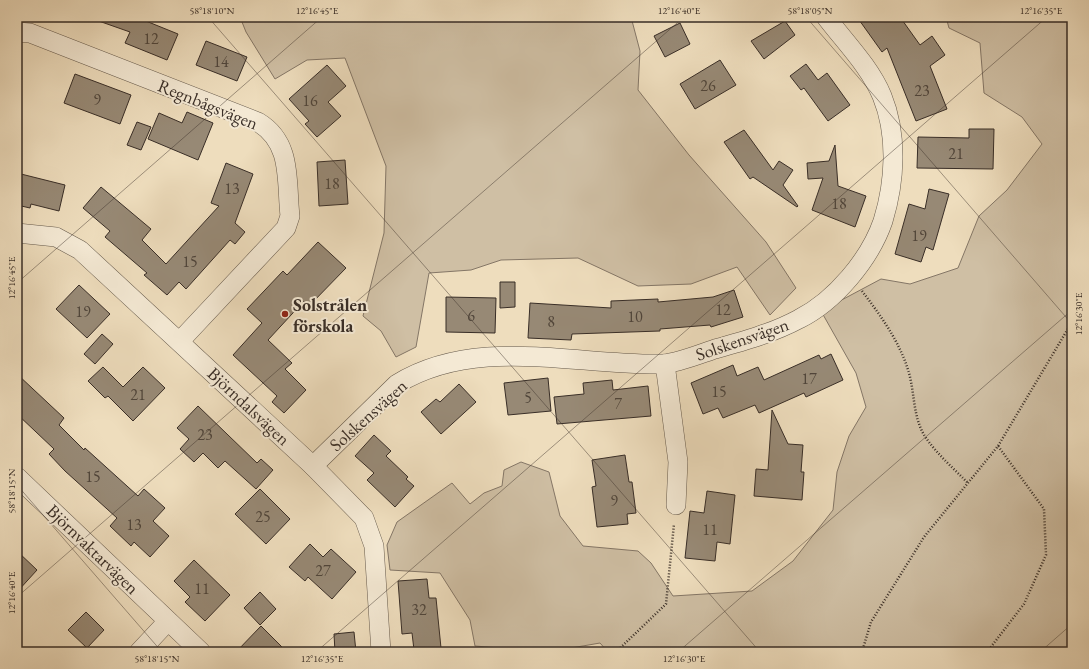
<svg xmlns="http://www.w3.org/2000/svg" width="1089" height="669" font-family="'EB Garamond',serif">
	<style>
		.green { fill: #cfbfa4; stroke: #847666 }
		.building { fill: #978975; stroke: #392e27 }
		.lines { fill: none; stroke-linecap: round; stroke-linejoin: round }
		.minor-casing { stroke: #665a4c; stroke-width: 20 }
		.path { stroke: #392e27; stroke-width: 2.5; stroke-dasharray: 1 2; stroke-linecap: butt }
		.minor { stroke: #f4e9d4; stroke-width: 19 }
		.ticks { fill: none; stroke: #392e27; stroke-width: 1; stroke-opacity: 0.45 }
		.poi-dot { fill: #8f2418; stroke: #f4e9d4; stroke-width: 1.5 }
		.labels { text-anchor: middle; dominant-baseline: central; stroke-width: 4; stroke-linejoin: round; paint-order: stroke }
		.number-label { font-size: 16px; fill: #50453a }
		.street-label { font-size: 18px; fill: #392e27; stroke: #f4e9d4 }
		.poi-label { font-size: 18px; font-weight: bold; fill: #392e27; stroke: #f4e9d4; text-anchor: start }
		.neatline { fill: none; stroke: #392e27; stroke-width: 1.5 }
		.ticks-label { font-size: 10px; text-anchor: middle; fill: #392e27 }
	</style>
	<rect width="100%" height="100%" fill="#eeddbd"/>
	<filter id="stains"><feTurbulence type="fractalNoise" baseFrequency=".005" numOctaves="4"/><feColorMatrix values="0 0 0 0 .2 0 0 0 0 .09 0 0 0 0 .02 0 0 0 .5 -.17"/></filter>
	<radialGradient id="worn" r=".72"><stop offset=".6" stop-color="#630" stop-opacity="0"/><stop offset="1" stop-color="#630" stop-opacity=".3"/></radialGradient>
	<!-- green -->
	<g class="green">
		<polygon points="240,17 631,17 640,51 638,90 689,155 766,242 796,288 770,315 737,267 691,284 638,286 578,258 501,260 471,270 429,273 416,347 396,357 381,331 363,316 384,233 386,166 345,58 307,60 275,79 246,32"/>
		<polygon points="946,17 1072,17 1072,652 608,652 600,643 548,652 475,646 470,620 440,573 390,570 387,545 397,522 452,483 470,504 484,493 502,486 504,470 521,462 549,472 560,516 583,546 638,551 651,563 673,596 752,591 793,561 833,510 837,472 849,436 866,407 856,373 821,311 881,279 910,284 958,268 979,216 1007,190 1042,144 1022,117 984,93 980,43 949,28"/>
	</g>
	<!-- building -->
	<g class="building">
		<polygon points="93,17 136,17 178,34 167,60 125,43 130,32 93,19"/>
		<polygon points="857,17 900,17 920,45 932,36 945,55 930,66 947,109 916,121 887,48 882,52"/>
		<polygon points="785,21 795,35 764,59 751,41"/>
		<polygon points="680,23 690,44 665,57 654,36"/>
		<polygon points="206,41 247,57 237,81 196,65"/>
		<polygon points="720,60 736,85 695,109 680,84"/>
		<polygon points="806,64 818,80 827,73 850,105 828,121 804,88 801,90 790,76"/>
		<polygon points="327,65 346,86 328,102 341,116 317,137 305,124 309,121 289,99"/>
		<polygon points="75,74 131,95 120,124 64,103"/>
		<polygon points="187,112 213,123 198,160 148,139 159,113 182,123"/>
		<polygon points="137,122 151,127 141,150 127,145"/>
		<polygon points="969,129 994,129 993,169 917,168 918,137 969,138"/>
		<polygon points="744,130 773,170 779,161 793,170 783,185 798,206 797,207 753,177 750,179 724,142"/>
		<polygon points="835,145 838,186 866,196 855,227 812,210 823,178 808,179 807,163 829,161"/>
		<polygon points="345,160 348,204 319,206 317,162"/>
		<polygon points="226,163 253,174 235,223 245,232 235,244 230,240 186,289 179,282 167,295 144,275 147,273 105,237 110,231 83,208 101,187 151,229 142,240 166,264 219,206 211,203"/>
		<polygon points="17,173 65,185 59,211 31,204 30,208 17,205"/>
		<polygon points="929,189 949,194 933,250 926,247 921,262 895,254 909,204 925,209"/>
		<polygon points="318,242 346,268 309,306 304,301 268,340 292,363 285,369 306,390 284,413 272,402 277,396 233,355 262,323 247,309 283,271 287,275"/>
		<polygon points="500,282 515,282 515,307 500,308"/>
		<polygon points="79,285 110,314 87,338 56,309"/>
		<polygon points="734,290 743,317 711,327 710,325 660,329 660,331 572,334 571,340 528,338 530,303 611,308 611,301 658,299 658,302 713,297"/>
		<polygon points="446,297 496,298 495,333 446,332"/>
		<polygon points="102,334 113,344 95,364 84,354"/>
		<polygon points="831,354 843,380 806,397 804,393 759,413 755,405 723,418 718,408 703,414 691,383 733,365 737,376 758,367 764,380 819,355 821,359"/>
		<polygon points="103,367 123,387 143,367 165,388 133,421 108,396 105,398 88,381"/>
		<polygon points="17,374 64,418 59,425 84,450 85,448 138,496 144,489 165,508 153,521 169,536 150,557 134,542 131,546 110,526 117,518 65,471 49,454 54,449 17,414"/>
		<polygon points="548,378 551,411 508,415 504,383"/>
		<polygon points="612,380 613,390 648,386 651,416 557,424 554,397 584,394 583,383"/>
		<polygon points="459,384 476,402 441,434 421,412 436,399 440,402"/>
		<polygon points="198,406 257,463 261,459 273,470 256,489 225,461 218,468 203,453 194,462 180,449 189,439 177,428"/>
		<polygon points="772,410 788,444 803,445 801,472 804,472 802,500 754,496 756,469 768,470"/>
		<polygon points="374,435 391,451 386,456 408,477 406,479 414,486 395,507 367,480 374,473 355,456"/>
		<polygon points="625,455 629,482 632,482 636,513 627,514 628,524 597,527 592,487 596,486 592,460"/>
		<polygon points="260,489 290,519 266,544 235,514"/>
		<polygon points="707,491 735,495 730,544 717,542 715,561 685,558 690,511 704,513"/>
		<polygon points="310,544 323,557 331,549 356,572 332,599 308,577 305,581 289,567"/>
		<polygon points="17,551 37,570 17,592"/>
		<polygon points="194,560 230,595 205,621 185,602 190,597 174,581"/>
		<polygon points="427,579 429,598 436,598 441,648 414,650 412,633 402,634 398,581"/>
		<polygon points="260,592 276,609 260,625 244,608"/>
		<polygon points="86,612 104,630 87,648 68,630"/>
		<polygon points="261,626 287,652 236,652"/>
		<polygon points="354,632 356,652 335,652 334,634"/>
	</g>
	<g class="lines">
		<!-- minor casing -->
		<g class="minor-casing">
			<g id="minor">
				<path d="M17 32 30 33 258 122C293 143 286 182 290 216L286 228 180 341"/>
				<polyline points="17,233 56,237 80,250 313,466 364,518 374,546 381,652"/>
				<polyline points="665,364 678,462 676,505"/>
				<path d="M313 466 397 384C477 335 575 366 663 364 678 363 700 354 715 349 744 341 773 333 799 319 835 301 870 259 883 221 895 182 898 135 882 96 870 67 845 42 826 17"/>
				<polyline points="17,477 201,652"/>
				<polyline points="139,652 168,621"/>
			</g>
		</g>
		<!-- path -->
		<g class="path">
			<path d="M862 291C881 316 900 342 909 373 915 395 913 419 926 438 937 454 954 469 968 483"/>
			<polyline points="616,652 666,604 674,524"/>
			<polyline points="862,652 871,622 924,537 998,446 1072,322"/>
			<polyline points="987,652 1024,604 1046,555 1044,509 998,446"/>
		</g>
		<!-- minor -->
		<use href="#minor" class="minor"/>
	</g>
	<!-- ticks -->
	<path class="ticks" d="M208 17 760 652M806 17 1072 324M17 283 322 17M17 485 162 652M17 597 684 17M316 652 1047 17M678 652 1072 310M1040 652 1072 624"/>
	<!-- markers -->
	<circle class="poi-dot" cx="285" cy="314" r="4"/>
	<g class="labels">
		<!-- number labels -->
		<g class="number-label">
			<text x="151" y="38">12</text>
			<text x="221" y="61">14</text>
			<text x="708" y="85">26</text>
			<text x="922" y="90">23</text>
			<text x="97" y="99">9</text>
			<text x="310" y="100">16</text>
			<text x="956" y="153">21</text>
			<text x="332" y="183">18</text>
			<text x="232" y="188">13</text>
			<text x="839" y="203">18</text>
			<text x="919" y="235">19</text>
			<text x="190" y="261">15</text>
			<text x="723" y="309">12</text>
			<text x="83" y="311">19</text>
			<text x="471" y="315">6</text>
			<text x="635" y="316">10</text>
			<text x="551" y="321">8</text>
			<text x="809" y="378">17</text>
			<text x="719" y="391">15</text>
			<text x="138" y="394">21</text>
			<text x="528" y="397">5</text>
			<text x="618" y="403">7</text>
			<text x="205" y="434">23</text>
			<text x="93" y="476">15</text>
			<text x="614" y="500">9</text>
			<text x="263" y="516">25</text>
			<text x="134" y="524">13</text>
			<text x="710" y="529">11</text>
			<text x="323" y="570">27</text>
			<text x="202" y="588">11</text>
			<text x="419" y="609">32</text>
		</g>
		<!-- street labels -->
		<g class="street-label">
			<text transform="translate(208 104) rotate(22)">Regnbågsvägen</text>
			<text transform="translate(742 339) rotate(-19)">Solskensvägen</text>
			<text transform="translate(249 406) rotate(43)">Björndalsvägen</text>
			<text transform="translate(368 415) rotate(-42)">Solskensvägen</text>
			<text transform="translate(93 549) rotate(44)">Björnvaktarvägen</text>
		</g>
		<!-- poi labels -->
		<g class="poi-label">
			<text x="293" y="304">Solstrålen<tspan x="293" dy="21">förskola</tspan></text>
		</g>
	</g>
	<!-- margin -->
	<rect width="1089" height="669" fill="none" stroke="#eeddbd" stroke-width="44"/>
	<rect x="22" y="22" width="1045" height="625" class="neatline"/>
	<g class="ticks-label">
		<text x="212" y="14">58°18'10"N</text>
		<text x="317" y="14">12°16'45"E</text>
		<text x="679" y="14">12°16'40"E</text>
		<text x="810" y="14">58°18'05"N</text>
		<text x="1041" y="14">12°16'35"E</text>
		<text transform="translate(11 278) rotate(-90)" y="4">12°16'45"E</text>
		<text transform="translate(1078 314) rotate(-90)" y="4">12°16'30"E</text>
		<text transform="translate(11 491) rotate(-90)" y="4">58°18'15"N</text>
		<text transform="translate(11 593) rotate(-90)" y="4">12°16'40"E</text>
		<text x="157" y="662">58°18'15"N</text>
		<text x="322" y="662">12°16'35"E</text>
		<text x="684" y="662">12°16'30"E</text>
	</g>
	<rect width="100%" height="100%" filter="url(#stains)"/>
	<rect width="100%" height="100%" fill="url(#worn)"/>
</svg>
